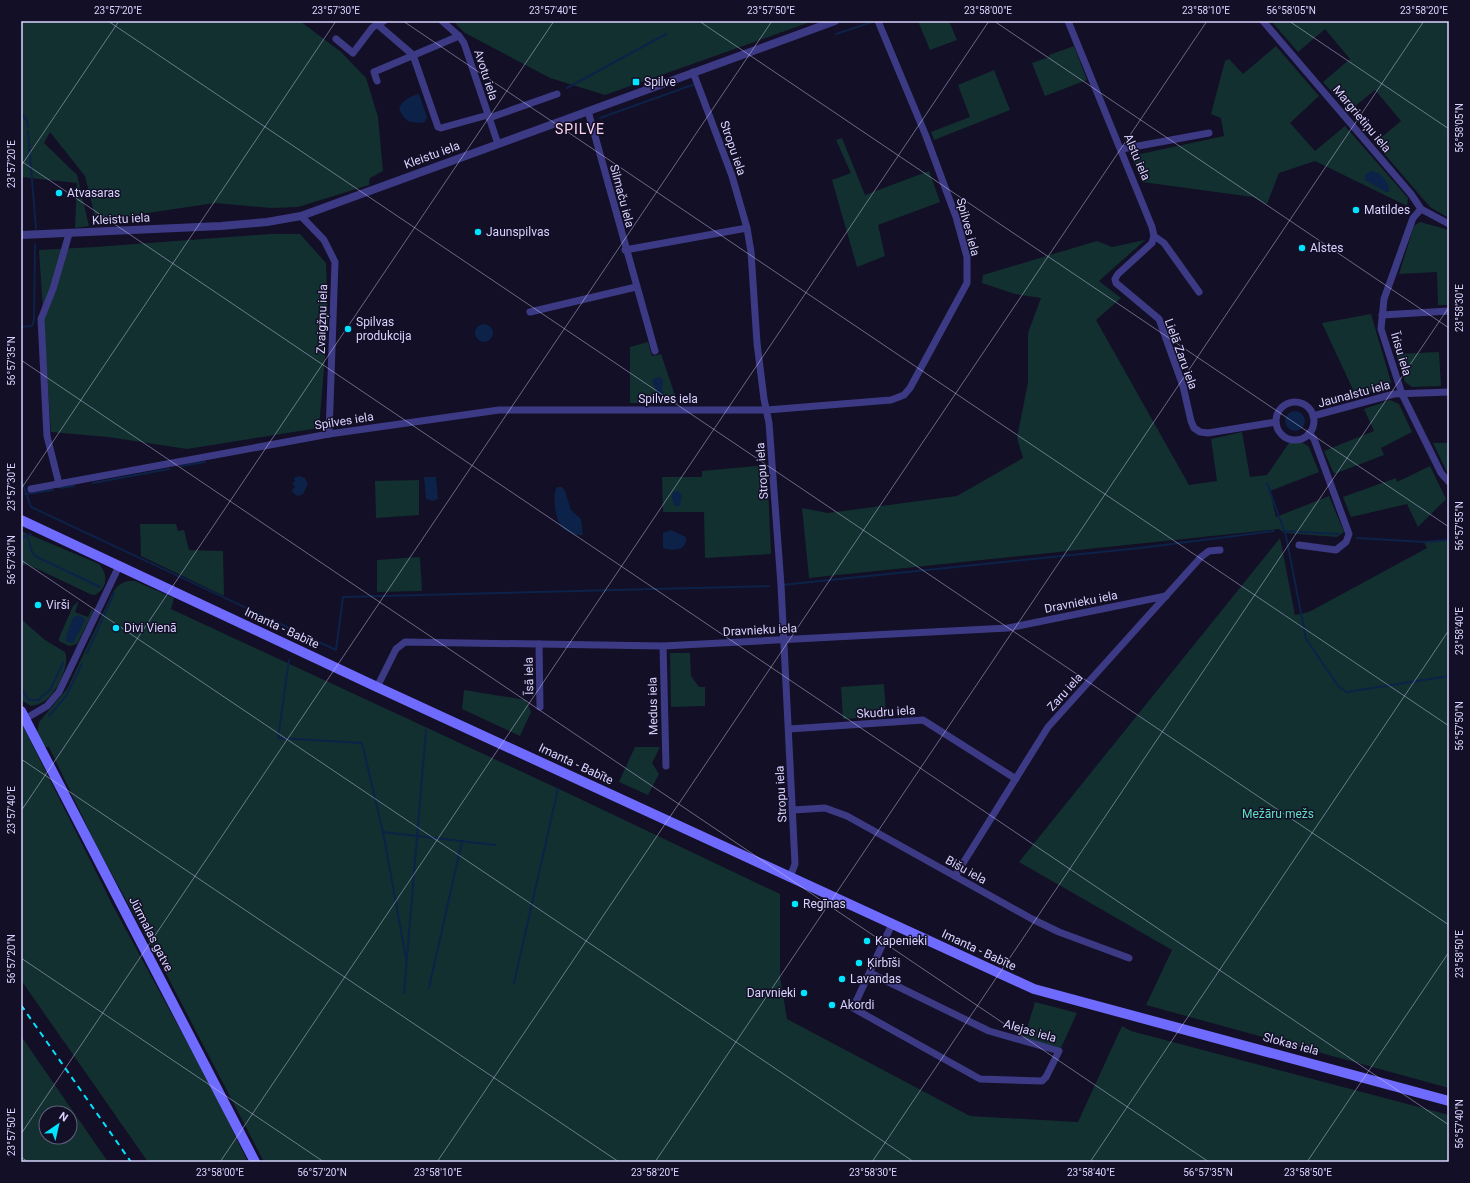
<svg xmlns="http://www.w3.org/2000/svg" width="1470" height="1183" font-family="Roboto,sans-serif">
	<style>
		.green { fill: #12302f; fill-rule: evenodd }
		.water { fill: #0c2248 }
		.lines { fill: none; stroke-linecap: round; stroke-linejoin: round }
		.stream { stroke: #0c2248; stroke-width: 2 }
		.minor { stroke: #3d3a85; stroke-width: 7 }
		.tertiary { stroke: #3d3a85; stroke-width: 8 }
		.secondary { stroke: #6f6bff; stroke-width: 10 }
		.rail { stroke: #00e5ff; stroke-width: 2; stroke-dasharray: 6 5; stroke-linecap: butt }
		.ticks { fill: none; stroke: #d9d4ff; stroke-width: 1; stroke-opacity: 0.45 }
		.poi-dot { fill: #00e5ff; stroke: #130f26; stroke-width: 1.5 }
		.labels { text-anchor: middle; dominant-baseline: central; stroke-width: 3; stroke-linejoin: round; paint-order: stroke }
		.street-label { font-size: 12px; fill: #d9d4ff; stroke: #130f26 }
		.poi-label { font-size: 12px; fill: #d9d4ff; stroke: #130f26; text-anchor: start }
		.park-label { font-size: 12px; fill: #5fe0c0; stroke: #130f26 }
		.quarter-label { font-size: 14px; letter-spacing: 1px; fill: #ffd6f0; stroke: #130f26 }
		.neatline { fill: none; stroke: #d9d4ff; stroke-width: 1.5 }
		.ticks-label { font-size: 10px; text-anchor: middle; fill: #d9d4ff }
	</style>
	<rect width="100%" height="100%" fill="#130f26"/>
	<!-- green -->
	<g class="green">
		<polygon points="21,21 300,21 341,52 366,78 378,117 383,171 370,178 369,185 298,207 271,208 215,203 141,214 97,225 85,176 50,132 44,143 77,175 89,226 75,228 77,183 21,177"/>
		<polygon points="453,21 813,21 605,95 550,78 465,33"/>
		<polygon points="918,21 949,21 957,40 930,50"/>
		<polygon points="1275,21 1449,21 1449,218 1430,207 1375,143 1401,121 1375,90 1349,111 1323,82 1350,59 1325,29 1298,52 1273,23"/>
		<polygon points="1074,46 1087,80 1045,96 1032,63 1049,57 1049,55"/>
		<polygon points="1276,46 1319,96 1290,123 1315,151 1345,126 1408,198 1407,206 1315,161 1279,173 1267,204 1253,197 1142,182 1131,156 1224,136 1221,118 1211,114 1225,61 1229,59 1243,74"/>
		<polygon points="994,70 1010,110 934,140 931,132 970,117 958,85"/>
		<polygon points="842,138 865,195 929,171 940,202 878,225 885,256 857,267 832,180 851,173 836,140"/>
		<polygon points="1420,222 1449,230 1449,305 1438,305 1437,272 1399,274 1414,226"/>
		<polygon points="270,234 300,234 326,263 328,322 319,428 187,449 108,437 51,432 39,250 95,247"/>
		<polygon points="1145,240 1099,281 1121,298 1096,320 1189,485 1217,481 1211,439 1242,432 1250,477 1267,475 1289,443 1302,442 1309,447 1319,472 1270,491 1276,517 1329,496 1344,532 1337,537 1284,533 1279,529 809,578 802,508 828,513 957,496 1023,458 1017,438 1028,382 1028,333 1041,298 1015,294 982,283 983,275 1097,241 1112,247"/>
		<polygon points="1371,314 1391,382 1388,388 1356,396 1322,323"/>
		<polygon points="648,342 652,356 661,354 678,404 630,403 630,347"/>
		<polygon points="1439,352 1441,386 1412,387 1405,382 1396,354"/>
		<polygon points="1390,400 1399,404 1412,432 1381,448 1384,455 1334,474 1324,451 1374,431 1364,409"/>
		<polygon points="1433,443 1449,443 1449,475 1448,474"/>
		<polygon points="767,465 771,554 705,558 704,512 663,512 662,477 702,477 702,471"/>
		<polygon points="1430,466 1446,499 1418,527 1407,504 1351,517 1343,497 1396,478 1397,482"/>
		<polygon points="419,480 419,515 376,518 375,481"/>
		<polygon points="140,524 176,524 178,531 184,530 189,550 223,551 224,596 141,556"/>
		<path d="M21 531 99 564C108 574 108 588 95 595L90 594 27 564 21 566Z"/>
		<polygon points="1280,538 1295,615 1309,612 1427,548 1424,542 1449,540 1449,1088 1146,1005 1172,950 1019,862"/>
		<polygon points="420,557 422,591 377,592 377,560"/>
		<path d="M128 581H135L174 598 171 609 574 796 780 894V977L787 1019 970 1116 1078 1122 1122 1026 1131 1031 1449 1115V1162H264L159 960 97 847 49 747H44L37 734 39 722 67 689 111 596C115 588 119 583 128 581Z"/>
		<polygon points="79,601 75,612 88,617 92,608 93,612 77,644 69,646 59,641 59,638 73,606"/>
		<path d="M21 619 45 640 65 652C71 665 55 696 43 702 40 704 35 705 31 706L21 700Z"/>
		<polygon points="670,653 690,653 691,676 699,687 705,687 705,706 671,707"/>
		<polygon points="884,684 886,716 843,719 841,687"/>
		<polygon points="464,690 526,700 531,712 520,736 462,709"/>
		<polygon points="21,722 112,904 213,1090 248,1162 148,1162 21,980"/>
		<polygon points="635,747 660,747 652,763 659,774 648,795 619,782"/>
		<polygon points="1035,1002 1077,1013 1061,1048 1024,1038"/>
		<path d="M21 1036 108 1162H21ZM46 1113H70V1137H46Z"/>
	</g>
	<!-- water -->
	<g class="water">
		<path d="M419 94 427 117 424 123C409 122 406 123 399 109 403 99 409 97 419 94Z"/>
		<path d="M1371 171C1379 171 1391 183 1389 192H1386L1365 180V175Z"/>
		<circle cx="484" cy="333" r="9"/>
		<polygon points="659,377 663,380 662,390 664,393 661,396 658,394 652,382 654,378"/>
		<circle cx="1295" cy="421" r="10"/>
		<polygon points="299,476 305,478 308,484 303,494 298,496 293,493 292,489 295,488 292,482 295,482 294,478"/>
		<polygon points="424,477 436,477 438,499 433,501 426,499"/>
		<path d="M557 487H562L565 491 571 510 581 519 583 535C563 535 556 523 555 505 554 498 554 493 557 487Z"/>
		<polygon points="678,491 682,494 680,506 674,506 672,496 673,492"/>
		<path d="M671 530 686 537C687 551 674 551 663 548V533Z"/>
		<polygon points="78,615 84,618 85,621 73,643 66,641 66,636 73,618"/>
	</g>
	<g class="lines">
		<!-- stream -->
		<g class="stream">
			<polyline points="836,34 872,22"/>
			<polyline points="567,88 666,34"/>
			<polyline points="21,114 27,120 28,127"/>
			<polyline points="600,118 695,84"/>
			<polyline points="28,131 36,229"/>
			<polyline points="21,327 32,326 34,320 35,244"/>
			<polyline points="181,466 205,462"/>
			<polyline points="21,479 31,507 336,650 343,597 769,586"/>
			<polyline points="93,483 169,469"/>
			<polyline points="1267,483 1286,536 1306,639 1339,687 1347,692 1449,676"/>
			<polyline points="61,488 74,486"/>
			<polyline points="25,494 53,490"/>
			<polyline points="1283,531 1338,534"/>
			<polyline points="27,535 32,552 35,556 100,587"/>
			<polyline points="21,538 31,534"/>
			<polyline points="1357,538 1424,542 1449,540"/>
			<polyline points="782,585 1140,548 1274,531"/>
			<polyline points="87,653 114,593"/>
			<polyline points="289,660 278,738 362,743 383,832 406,958"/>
			<polyline points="21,688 29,700 38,700 50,690 63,663"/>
			<polyline points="49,716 66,696 82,664"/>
			<polyline points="383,832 495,845"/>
			<polyline points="514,983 558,789"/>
			<polyline points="429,988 462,841"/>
			<polyline points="404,993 426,730"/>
		</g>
		<!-- minor -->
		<g class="minor">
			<polyline points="442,21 459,36 464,43 498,144"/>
			<polyline points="1068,21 1152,227 1154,236 1152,243 1118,274 1115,279 1116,283 1159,319 1183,386 1191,421 1194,428 1200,432 1208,433 1276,422"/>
			<polyline points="1263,21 1411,194 1421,209 1449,224"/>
			<polyline points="377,24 384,21"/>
			<polyline points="336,39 353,53 372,28 377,24 413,55 438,127 441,128 488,115"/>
			<polyline points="693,72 732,176 747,228 751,252 757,343 764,399 769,423 781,585 795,864 790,877"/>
			<polyline points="377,81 374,72 459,36"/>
			<polyline points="588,111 655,351"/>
			<polyline points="489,118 557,94"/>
			<polyline points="1122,149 1209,133"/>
			<polyline points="1421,209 1413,218 1384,299 1381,329 1402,394 1441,473 1449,482"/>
			<polyline points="301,216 324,240 335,262 329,434"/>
			<polyline points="1154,236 1164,243 1199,292"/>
			<polyline points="625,250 747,228"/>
			<polyline points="530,312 636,287"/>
			<polyline points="1382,315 1449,311"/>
			<circle cx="1295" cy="421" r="19"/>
			<polyline points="1313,416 1394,394 1449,392"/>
			<polyline points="59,484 47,436 41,319 53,289 69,234"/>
			<polyline points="31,489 329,434 499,410 767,410 891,400 904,395 910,388 967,283 967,257 956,217 926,136 878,21"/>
			<polyline points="1299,545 1336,550 1346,542 1349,534 1314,439 1309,433"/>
			<polyline points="539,644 540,707"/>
			<polyline points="663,646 666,766"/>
			<polyline points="377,687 396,649 405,642 663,646 1008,628 1166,596"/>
			<polyline points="25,719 47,706 59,692 119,566"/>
			<polyline points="789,729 923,720 1016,779"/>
			<polyline points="793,810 825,808 847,816 1032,919 1059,932 1129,958"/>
			<polyline points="955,876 1048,727 1201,557 1209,551 1220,550"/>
			<polyline points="870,973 989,1031 1059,1051 1046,1077 1042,1081 980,1079 853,1008 892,924"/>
		</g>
		<!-- tertiary -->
		<polyline class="tertiary" points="21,235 221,226 267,222 301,216 835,21"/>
		<!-- secondary -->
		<g class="secondary">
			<polyline points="21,520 377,687 1034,989 1449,1101"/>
			<polyline points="21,711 255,1162"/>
		</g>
		<!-- rail -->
		<polyline class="rail" points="21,1005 131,1162"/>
	</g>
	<!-- ticks -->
	<path class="ticks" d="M108 21 1449 925M403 21 1449 726M699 21 1449 527M994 21 1449 328M1289 21 1449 129M21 161 1449 1125M21 166 119 21M21 360 1209 1162M21 489 336 21M21 560 914 1162M21 759 619 1162M21 811 554 21M21 958 324 1162M21 1134 772 21M21 1157 28 1162M220 1162 989 21M437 1162 1207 21M655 1162 1424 21M872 1162 1449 307M1090 1162 1449 630M1307 1162 1449 952"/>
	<!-- markers -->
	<g class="poi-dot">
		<rect x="632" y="78" width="8" height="8" rx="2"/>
		<circle cx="59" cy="193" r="4"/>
		<circle cx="1356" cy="210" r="4"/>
		<circle cx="478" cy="232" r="4"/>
		<circle cx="1302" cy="248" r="4"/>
		<circle cx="348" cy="329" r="4"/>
		<circle cx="38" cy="605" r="4"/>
		<circle cx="116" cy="628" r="4"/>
		<circle cx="795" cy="904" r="4"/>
		<circle cx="867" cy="941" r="4"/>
		<circle cx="859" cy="963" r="4"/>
		<circle cx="842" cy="979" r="4"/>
		<circle cx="804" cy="993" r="4"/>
		<circle cx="832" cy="1005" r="4"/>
	</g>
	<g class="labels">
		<!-- street labels -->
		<g class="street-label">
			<text transform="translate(486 75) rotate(72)">Avotu iela</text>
			<text transform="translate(1362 119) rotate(50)">Margrietiņu iela</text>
			<text transform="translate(733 148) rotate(71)">Stropu iela</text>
			<text transform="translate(432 155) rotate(-20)">Kleistu iela</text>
			<text transform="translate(1137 157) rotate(67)">Alstu iela</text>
			<text transform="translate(622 196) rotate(75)">Silmaču iela</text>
			<text transform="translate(121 219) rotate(-3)">Kleistu iela</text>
			<text transform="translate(968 227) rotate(75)">Spilves iela</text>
			<text transform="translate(322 319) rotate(-88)">Zvaigžņu iela</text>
			<text transform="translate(1181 354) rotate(70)">Lielā Zaru iela</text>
			<text transform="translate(1401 354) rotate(73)">Īrisu iela</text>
			<text transform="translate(1354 394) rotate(-15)">Jaunalstu iela</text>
			<text x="668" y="399">Spilves iela</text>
			<text transform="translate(344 421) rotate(-9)">Spilves iela</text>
			<text transform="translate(762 471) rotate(-94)">Stropu iela</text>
			<text transform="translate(1081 602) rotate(-11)">Dravnieku iela</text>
			<text transform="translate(282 628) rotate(25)">Imanta - Babīte</text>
			<text transform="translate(760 630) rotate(-3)">Dravnieku iela</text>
			<text transform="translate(529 676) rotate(-91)">Īsā iela</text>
			<text transform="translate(1065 692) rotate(-48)">Zaru iela</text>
			<text transform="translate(653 706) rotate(-91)">Medus iela</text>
			<text transform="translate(886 712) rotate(-4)">Skudru iela</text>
			<text transform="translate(576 764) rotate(25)">Imanta - Babīte</text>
			<text transform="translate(781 794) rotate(-93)">Stropu iela</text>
			<text transform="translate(966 870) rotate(29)">Bišu iela</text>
			<text transform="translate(151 934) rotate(63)">Jūrmalas gatve</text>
			<text transform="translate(979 950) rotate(25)">Imanta - Babīte</text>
			<text transform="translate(1030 1031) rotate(16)">Alejas iela</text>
			<text transform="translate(1291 1044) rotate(15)">Slokas iela</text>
		</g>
		<!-- poi labels -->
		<g class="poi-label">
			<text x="644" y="82">Spilve</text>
			<text x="67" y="193">Atvasaras</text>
			<text x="1364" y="210">Matildes</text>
			<text x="486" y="232">Jaunspilvas</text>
			<text x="1310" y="248">Alstes</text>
			<text x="356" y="322">Spilvas<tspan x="356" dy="14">produkcija</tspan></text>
			<text x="46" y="605">Virši</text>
			<text x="124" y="628">Divi Vienā</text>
			<text x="803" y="904">Regīnas</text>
			<text x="875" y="941">Kapenieki</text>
			<text x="867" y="963">Ķirbīši</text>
			<text x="850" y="979">Lavandas</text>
			<text x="796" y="993" text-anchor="end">Darvnieki</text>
			<text x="840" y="1005">Akordi</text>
		</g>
		<!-- park labels -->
		<g class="park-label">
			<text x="1278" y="814">Mežāru mežs</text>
		</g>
		<!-- quarter labels -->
		<g class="quarter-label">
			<text x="580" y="129">SPILVE</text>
		</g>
	</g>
	<!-- border -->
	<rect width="1470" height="1183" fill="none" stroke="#130f26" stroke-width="44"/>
	<!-- north arrow -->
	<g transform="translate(58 1125) rotate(34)"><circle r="19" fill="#130f26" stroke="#625e7d"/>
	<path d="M0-3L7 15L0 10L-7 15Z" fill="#00e5ff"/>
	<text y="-6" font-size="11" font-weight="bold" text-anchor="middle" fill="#d9d4ff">N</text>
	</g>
	<rect x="22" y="22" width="1426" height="1139" class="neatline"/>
	<g class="ticks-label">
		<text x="118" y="14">23°57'20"E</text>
		<text x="336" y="14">23°57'30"E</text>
		<text x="553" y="14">23°57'40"E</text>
		<text x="771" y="14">23°57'50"E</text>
		<text x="988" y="14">23°58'00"E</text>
		<text x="1206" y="14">23°58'10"E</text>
		<text x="1291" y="14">56°58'05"N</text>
		<text x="1424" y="14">23°58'20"E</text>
		<text transform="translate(1459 128) rotate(-90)" y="4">56°58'05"N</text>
		<text transform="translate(11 164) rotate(-90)" y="4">23°57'20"E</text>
		<text transform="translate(1459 308) rotate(-90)" y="4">23°58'30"E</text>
		<text transform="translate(11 361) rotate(-90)" y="4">56°57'35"N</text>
		<text transform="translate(11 487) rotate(-90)" y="4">23°57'30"E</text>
		<text transform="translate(1459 526) rotate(-90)" y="4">56°57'55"N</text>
		<text transform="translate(11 560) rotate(-90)" y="4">56°57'30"N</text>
		<text transform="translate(1459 631) rotate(-90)" y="4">23°58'40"E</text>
		<text transform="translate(1459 726) rotate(-90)" y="4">56°57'50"N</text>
		<text transform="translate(11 810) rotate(-90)" y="4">23°57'40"E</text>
		<text transform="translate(1459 954) rotate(-90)" y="4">23°58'50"E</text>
		<text transform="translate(11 959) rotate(-90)" y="4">56°57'20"N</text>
		<text transform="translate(1459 1124) rotate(-90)" y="4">56°57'40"N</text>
		<text transform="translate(11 1132) rotate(-90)" y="4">23°57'50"E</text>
		<text x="220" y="1176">23°58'00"E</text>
		<text x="322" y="1176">56°57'20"N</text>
		<text x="438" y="1176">23°58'10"E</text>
		<text x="655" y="1176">23°58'20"E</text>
		<text x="873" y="1176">23°58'30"E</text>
		<text x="1091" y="1176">23°58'40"E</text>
		<text x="1208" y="1176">56°57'35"N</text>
		<text x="1308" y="1176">23°58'50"E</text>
	</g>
</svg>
